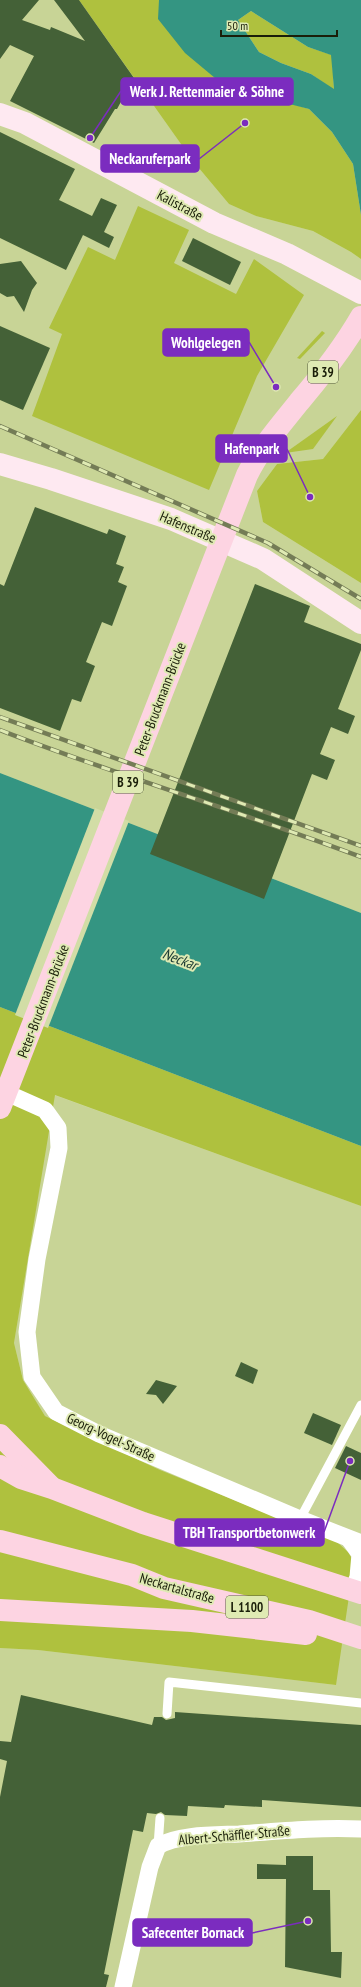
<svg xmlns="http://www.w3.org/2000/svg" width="361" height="1987" font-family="'PT Sans Narrow',sans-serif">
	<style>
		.built { fill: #c8d496 }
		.green { fill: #afc13e }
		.water { fill: #349582; fill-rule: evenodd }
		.pier { fill: #d2dda6 }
		.building { fill: #446137 }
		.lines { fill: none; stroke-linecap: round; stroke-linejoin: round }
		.lane { stroke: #fff; stroke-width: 9 }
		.street { stroke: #fff; stroke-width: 17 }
		.secondary { stroke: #fee9f1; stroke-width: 22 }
		.primary { stroke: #fdd4e2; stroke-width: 22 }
		.rail-casing { stroke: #747c56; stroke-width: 4.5 }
		.rail { stroke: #dfeab3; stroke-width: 3; stroke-dasharray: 9; stroke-linecap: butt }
		.labels { text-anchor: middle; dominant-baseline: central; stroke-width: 4; stroke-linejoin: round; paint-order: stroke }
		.shield { fill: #dfeab3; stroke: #555b3c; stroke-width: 1 }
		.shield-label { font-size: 13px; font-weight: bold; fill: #1a1e09 }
		.street-label { font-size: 14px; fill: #1a1e09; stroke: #dfeab3 }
		.water-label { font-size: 15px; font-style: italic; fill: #1d3b34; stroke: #dfeab3 }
		.leader { fill: none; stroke: #7b2cbf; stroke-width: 1.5 }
		.callout-dot { fill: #7b2cbf; stroke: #dfeab3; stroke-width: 1.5 }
		.callout { fill: #7b2cbf; stroke: #7b2cbf; stroke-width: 1.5 }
		.callout-label { font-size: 15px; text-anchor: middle; font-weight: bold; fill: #fff }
	</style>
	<rect width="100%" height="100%" fill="#d2dda6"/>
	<!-- built -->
	<g class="built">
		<polygon points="0,0 79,0 193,161 229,204 256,216 313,231 351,252 361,259 361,410 323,459 277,464 257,491 263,522 361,583 361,913 0,773"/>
		<polygon points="54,1095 361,1206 361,1987 0,1987 0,1648 38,1650 336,1685 160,1470 45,1416 23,1380 14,1343"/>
	</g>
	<!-- green -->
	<g class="green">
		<polygon points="79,0 159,0 159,2 283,101 309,109 332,132 353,164 361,215 361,259 351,252 313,231 256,216 229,204 193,161"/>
		<polygon points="251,11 308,47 332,55 334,90 311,74 281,63 259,52 238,20"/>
		<polygon points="138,206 189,230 174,263 236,294 254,259 304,295 257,376 209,490 32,416 62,334 49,328 88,247 115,260"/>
		<polygon points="322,331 325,333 300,359 297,358"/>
		<polygon points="361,410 361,583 263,522 257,491 277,464 323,459"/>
		<polygon points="337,416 313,449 285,453"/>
		<polygon points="0,1007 361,1146 361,1206 55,1095 14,1343 23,1380 45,1416 160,1470 337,1542 348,1552 354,1562 336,1685 38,1650 0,1648"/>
	</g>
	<!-- water -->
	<g class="water">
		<path d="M159 0H361V215L353 164 332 132 309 109 227 88 185 53 158 19ZM251 11 308 47 331 55 334 89 311 74 281 63 259 52 238 20Z"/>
		<polygon points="0,773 361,913 361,1146 0,1007"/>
	</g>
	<!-- pier -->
	<polygon class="pier" points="95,808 129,821 48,1028 15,1015"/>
	<!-- building -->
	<g class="building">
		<polygon points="0,0 39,0 22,20 50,30 51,27 85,41 54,0 79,0 134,78 117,109 115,109 94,143 10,101 34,56 10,45 0,59"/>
		<polygon points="0,132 75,169 59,200 92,216 101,198 117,205 104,232 114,237 109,248 83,235 66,270 0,238"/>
		<polygon points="193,238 241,262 230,285 182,261"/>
		<polygon points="21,261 37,283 32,290 24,312 14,296 7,297 0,293 0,264"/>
		<polygon points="0,326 50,348 23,410 0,400"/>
		<polygon points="35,507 107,534 109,529 126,536 116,564 124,567 118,582 127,586 112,626 102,622 86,662 95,666 81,702 72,699 60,731 0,708 0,584 4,586"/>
		<polygon points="255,584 310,606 304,622 361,644 361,650 338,709 355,716 348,734 331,727 320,754 335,760 327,780 312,774 264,899 150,854"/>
		<polygon points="241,1362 258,1370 253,1384 235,1376"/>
		<polygon points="156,1380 177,1386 163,1404 156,1395 146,1394"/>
		<polygon points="313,1413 341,1425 332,1445 304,1433"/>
		<polygon points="346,1446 361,1453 361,1480 335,1468"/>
		<polygon points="21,1695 152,1725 154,1717 162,1717 166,1720 175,1718 175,1712 361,1725 361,1807 262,1800 262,1807 225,1805 224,1808 188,1806 187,1816 165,1815 161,1812 156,1814 147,1813 143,1832 133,1830 104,1974 109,1975 106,1987 0,1987 0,1797 7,1761 0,1759 0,1741 11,1742"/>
		<polygon points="286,1856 313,1856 313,1890 330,1890 331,1952 342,1952 341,1978 285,1967 286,1879 257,1879 257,1864 286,1865"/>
	</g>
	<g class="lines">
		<!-- lane -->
		<g class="lane">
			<polyline points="300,1519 361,1405"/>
			<polyline points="167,1714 169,1682 361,1703"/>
			<polyline points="158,1846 160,1818"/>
		</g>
		<!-- street -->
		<g class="street">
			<polyline points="0,1090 45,1110 58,1128 59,1148 37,1259 27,1332 32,1377 56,1412 99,1434 300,1519 361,1543"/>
			<polyline points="349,1539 360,1554 358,1577 353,1590"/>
			<path d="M123 1987 150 1867 158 1846C179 1834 214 1835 239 1834 279 1831 320 1827 361 1829"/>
		</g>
		<!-- secondary -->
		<g class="secondary">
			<polyline points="0,114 25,123 214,223 287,254 361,293"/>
			<polyline points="0,464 51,479 171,519 263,559 361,623"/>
		</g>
		<!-- primary -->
		<g class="primary">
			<path d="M0 1108 247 475C261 447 280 426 299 402 322 375 343 348 361 317"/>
			<polyline points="0,1435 50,1486"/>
			<polyline points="0,1466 21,1478 52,1488 143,1523 361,1593"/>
			<polyline points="0,1541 132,1575 164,1588 309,1621 361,1638"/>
			<polyline points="0,1610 192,1621 306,1634"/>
		</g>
		<!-- rail casing -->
		<g class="rail-casing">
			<g id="rail">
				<polyline points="0,426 268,543 361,599"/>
				<polyline points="0,717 361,846"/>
				<path d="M0 730C119 776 242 812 361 857"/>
			</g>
		</g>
		<!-- rail -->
		<use href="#rail" class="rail"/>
	</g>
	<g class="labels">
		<!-- shield labels -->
		<g class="shield">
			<rect x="308" y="361" width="30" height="22" rx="3"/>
			<rect x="113" y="771" width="30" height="22" rx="3"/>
			<rect x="226" y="1596" width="42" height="22" rx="3"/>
		</g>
		<g class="shield-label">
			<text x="323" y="372">B 39</text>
			<text x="128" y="782">B 39</text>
			<text x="247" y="1607">L 1100</text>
		</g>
		<!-- street labels -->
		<g class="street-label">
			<text transform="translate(180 205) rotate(28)">Kalistraße</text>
			<text transform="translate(188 527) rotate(23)">Hafenstraße</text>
			<text transform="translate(160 699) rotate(-69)">Peter-Bruckmann-Brücke</text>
			<text transform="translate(43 1001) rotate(-69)">Peter-Bruckmann-Brücke</text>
			<text transform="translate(111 1437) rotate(25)">Georg-Vogel-Straße</text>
			<text transform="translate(177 1588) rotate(16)">Neckartalstraße</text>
			<text transform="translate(234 1835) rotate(-5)">Albert-Schäffler-Straße</text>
		</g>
		<!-- water labels -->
		<g class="water-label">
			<text transform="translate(180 959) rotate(21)">Neckar</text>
		</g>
	</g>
	<!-- callouts -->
	<path class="leader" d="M90 138L121 91M245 123L199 159M276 387L249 342M310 497L287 449M350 1461L324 1532M308 1921L252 1933"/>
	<g class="callout-dot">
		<circle cx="90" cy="138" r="4"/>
		<circle cx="245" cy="123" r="4"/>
		<circle cx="276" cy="387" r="4"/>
		<circle cx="310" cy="497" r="4"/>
		<circle cx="350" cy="1461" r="4"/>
		<circle cx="308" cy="1921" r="4"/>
	</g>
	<g class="callout">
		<rect x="121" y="78" width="172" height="27" rx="4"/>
		<rect x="101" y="145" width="98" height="27" rx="4"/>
		<rect x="163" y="329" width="86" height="27" rx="4"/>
		<rect x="216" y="435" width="71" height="27" rx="4"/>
		<rect x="175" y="1519" width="149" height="27" rx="4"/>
		<rect x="133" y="1919" width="119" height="27" rx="4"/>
	</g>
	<g class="callout-label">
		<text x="207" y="97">Werk J. Rettenmaier &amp; Söhne</text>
		<text x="150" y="164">Neckaruferpark</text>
		<text x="206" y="348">Wohlgelegen</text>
		<text x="252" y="454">Hafenpark</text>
		<text x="249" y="1538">TBH Transportbetonwerk</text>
		<text x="193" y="1938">Safecenter Bornack</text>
	</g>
	<!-- scale -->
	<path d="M221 30v6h116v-6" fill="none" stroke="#1a1e09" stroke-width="2"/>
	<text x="227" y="30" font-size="12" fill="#1a1e09" stroke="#dfeab3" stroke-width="3" paint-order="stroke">50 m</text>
</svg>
